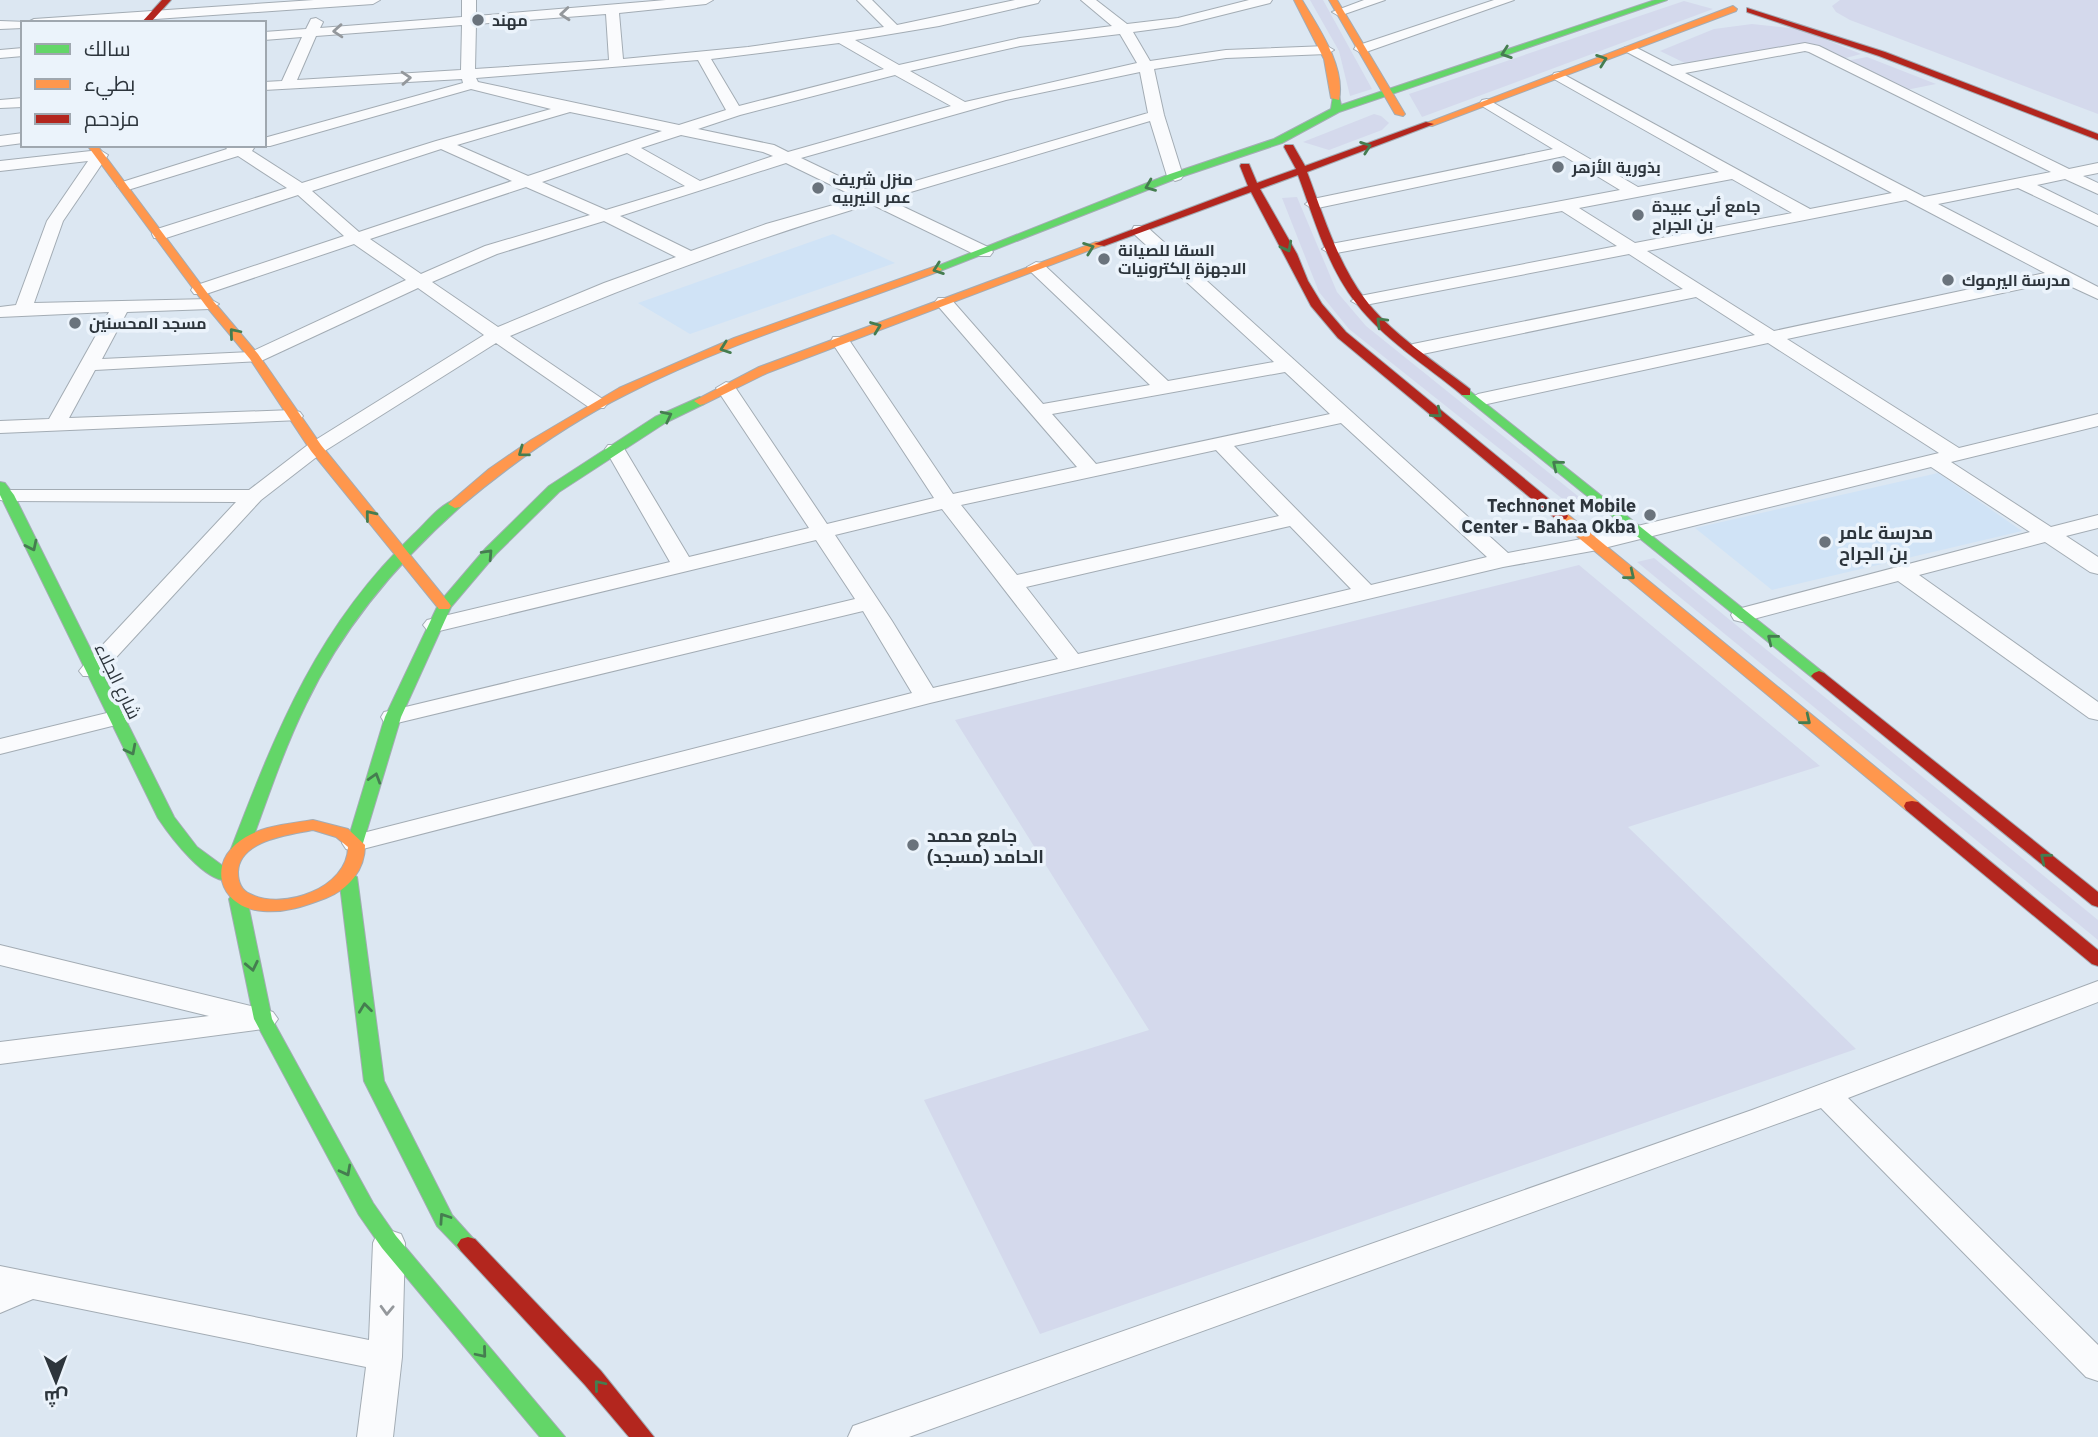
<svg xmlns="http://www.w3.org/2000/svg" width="2098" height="1437" font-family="'IBM Plex Sans',Cairo,sans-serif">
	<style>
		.built { fill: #d0e3f6 }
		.green { fill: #d4d9ec }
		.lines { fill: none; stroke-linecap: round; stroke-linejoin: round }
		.street-casing { stroke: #a3acb4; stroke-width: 2 }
		.fast-casing { stroke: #a3acb4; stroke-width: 2 }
		.slow-casing { stroke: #a3acb4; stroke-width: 2 }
		.jam-casing { stroke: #a3acb4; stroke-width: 2 }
		.street { fill: #fafbfd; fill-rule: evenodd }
		.fast { fill: #63d668; fill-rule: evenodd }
		.slow { fill: #ff974d; fill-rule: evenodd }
		.jam { fill: #b3261e; fill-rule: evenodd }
		.oneway { stroke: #94989c }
		.oneway2 { stroke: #457d50 }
		.poi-dot { fill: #6a737c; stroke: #ebf3fb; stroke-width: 2.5 }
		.labels { text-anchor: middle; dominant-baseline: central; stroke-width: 7; stroke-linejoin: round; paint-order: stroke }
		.far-poi-label { font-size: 16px; font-weight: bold; fill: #2d353c; stroke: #ebf3fb; text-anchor: start }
		.poi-label { font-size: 18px; font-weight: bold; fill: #2d353c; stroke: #ebf3fb; text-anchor: start }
		.street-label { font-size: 18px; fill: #2d353c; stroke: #ebf3fb }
	</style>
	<rect width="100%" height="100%" fill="#dce7f2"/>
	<!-- built -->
	<g class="built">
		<polygon points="833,234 895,263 690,334 638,303"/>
		<polygon points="1938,473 2022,531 1772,590 1695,528"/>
	</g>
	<!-- green -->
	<g class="green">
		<polygon points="1310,0 1323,0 1372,89 1350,96 1339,51"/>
		<polygon points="1840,0 2098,0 2098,114 1850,20 1836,12 1832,6"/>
		<polygon points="1684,1 1713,9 1422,117 1409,94"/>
		<polygon points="1752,24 1800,29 1861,54 1842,59 1813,44 1691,66 1660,51 1714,29"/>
		<polygon points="1867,57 1936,84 1906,90 1846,61"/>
		<polygon points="1374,114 1381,116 1389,123 1382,130 1329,150 1303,142"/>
		<polygon points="1297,197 1337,292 1366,326 1594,509 1579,512 1349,329 1319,292 1282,198"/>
		<polygon points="1654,558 2098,920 2098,940 1637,562"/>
		<polygon points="1579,565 1820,766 1628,827 1856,1049 1040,1334 924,1100 1149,1030 955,720"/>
	</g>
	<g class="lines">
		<!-- street casing -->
		<g class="street-casing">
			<g id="street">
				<polygon points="314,0 380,0 373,4 98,23 23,23 23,28 0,29 0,21 28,22 34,19"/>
				<path d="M462 0H476V16L666 0H713L706 4 619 13 623 59 748 47 884 27 857 0H872L897 25 1015 0H1040L1038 3 939 26 855 40 899 65 1020 38 1112 26 1081 0H1096L1127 24 1178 18 1249 0H1272L1270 3 1178 26 1133 32 1150 61 1226 50 1327 46 1334 50 1327 54 1226 58 1154 69 1164 115 1183 176 1181 179 1175 181 1167 176 1150 121 887 199 990 248 993 252 990 256H978L871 204C748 241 629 285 510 336L604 400 607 404 604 408H590L496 343 323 452 261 500 99 676H83L79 671 83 666 236 502 7 501 0 500V490H249L309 444 484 335 418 288 261 361 95 370 69 418 293 410 300 412 303 416 300 420 0 433V421L49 419 109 312 0 317V307L16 305 47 221 88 161 0 171V161L100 150 108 155 63 221 34 303 210 299 219 304 210 309 127 312 102 359 251 352 406 280 354 244 206 294H194L191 290 194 286 344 236 298 195 166 238H154L152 234 154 230 287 188 238 156 131 189 125 191 117 186 119 183 227 149 224 145H256L252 151 302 183 436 141 551 109 471 89 270 146H258L264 145V138L463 83 462 79 264 90V82L282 81 302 37 264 40V32L306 29 311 19 316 18 323 22 320 28 462 17ZM606 14 609 60 475 69 476 24ZM462 25 461 70 297 80 316 36ZM1120 34 1137 63 965 102 910 71 1020 46ZM839 43 884 69 739 106 711 59ZM698 60 726 110 679 125 478 82 476 78ZM1140 72 1148 113 874 193 801 158 1006 100ZM895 75 951 106 788 152 774 145 698 129 740 115ZM570 112 662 131 528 176 457 145ZM681 135 763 152 773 156 700 181 641 148ZM441 149 512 181 359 232 312 191ZM627 153 685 186 606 210 542 182ZM786 163 858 198 766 224 691 251 620 216ZM526 187 590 215 485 246 421 274 370 239ZM604 221 676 257 604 283 498 327 432 282 497 254Z"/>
				<polygon points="1364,0 1385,0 1339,16 1332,12"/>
				<polygon points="1494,0 1514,0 1366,52 1361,53 1354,49 1356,46"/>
				<path d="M1805 43 1819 46 2069 169 2098 163V173L2083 176 2098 183V194L2065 179 2037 185 2098 215V226L2018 188 1938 204 2098 287V299L2059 281 1787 339 1959 448 2098 414V426L1951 462 2051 527 2098 515V528L2066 536 2098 557V574L2090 572 2045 542 1919 575 2098 702V720L2089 718 1898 581 1742 622 1734 620 1731 615 1734 610 2030 532 1931 467 1592 551 1503 567 930 703 355 851 346 849 342 843 346 837 355 835 912 693 863 611 393 724 384 722 381 717 384 712 393 710 855 599 816 540 435 632 427 630 423 625 427 620 670 562 605 449 608 445H622L689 557 809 528 716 388 726 382 733 384 827 524 934 498 831 341 833 337H847L953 494 1077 467 938 306 935 302 938 298H950L1043 404 1150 385 1030 271 1027 267 1036 262 1042 263 1168 381 1274 362 1134 234 1132 230 1134 226H1146L1508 553 1592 537 1939 453 1768 343 1478 406 1468 400 1478 394 1755 335 1696 297 1413 356 1404 350 1413 344 1683 289 1629 254 1360 306 1351 301 1360 296 1617 246 1562 211 1331 254 1322 249 1331 244 1620 190 1564 156 1313 209 1305 204 1313 199 1553 149 1482 106 1480 103 1482 100 1487 99 1638 187 1719 172 1554 79 1552 76 1554 73 1559 72 1810 209 1892 193 1623 50 1625 47H1635L1672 66ZM1805 51 1809 52 2051 172 1924 197 1685 73ZM1732 179 1792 213 1635 243 1579 208ZM1906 200 2045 273 1774 331 1647 251ZM1285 372 1330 414 1096 464 1052 414ZM1341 423 1487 557 1371 585 1234 446ZM1216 450 1279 516 1017 575 961 505ZM942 509 1058 659 933 688 892 621 835 535ZM1290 526 1351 589 1078 654 1026 587Z"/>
				<polygon points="23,48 23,56 0,58 0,50"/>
				<polygon points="23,98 23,107 0,108 0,100"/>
				<polygon points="23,133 23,143 0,146 0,136"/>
				<polygon points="115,711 124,713 127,718 124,723 0,754 0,739"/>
				<polygon points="0,945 263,1009 273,1012 278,1019 273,1026 263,1029 0,1064 0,1042 209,1016 0,965"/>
				<polygon points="2098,981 2098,1002 1848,1098 2098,1345 2098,1381 2086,1377 1821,1108 909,1437 848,1437 853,1426 1752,1110"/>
				<polygon points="389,1230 401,1234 405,1243 402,1357 393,1437 357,1437 366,1367 33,1299 0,1313 0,1266 369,1340 373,1243 377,1234"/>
			</g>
		</g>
		<!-- fast casing -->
		<g class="fast-casing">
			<g id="fast">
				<polygon points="1655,0 1667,0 1339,112 1282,143 1178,178 940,271 930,269 1170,174 1274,139 1331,109 1333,96 1339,96 1341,105"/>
				<polygon points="1466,388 1824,673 1827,676 1824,679 1814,679 1462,395 1460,392"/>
				<polygon points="700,397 706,401 704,404 665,423 559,492 496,554 451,607 401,717 363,843 361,847 349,847 347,843 385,717 439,603 486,548 549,486 655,417"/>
				<path d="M0 482 5 483 14 495 174 817 197 847 231 872 234 876 231 880C207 886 170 836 158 818L0 495Z"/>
				<path d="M455 500 462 504 460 507C396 564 343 627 306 704 283 751 267 800 249 849L246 853H234L231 849C278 727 318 626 414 534 426 523 440 504 455 500Z"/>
				<polygon points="348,871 357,877 384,1081 452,1215 479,1245 475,1251 468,1253 461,1251 437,1226 364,1081 339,877"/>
				<polygon points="238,893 244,895 247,899 272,1019 373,1203 396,1236 565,1437 540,1437 382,1248 359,1215 254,1019 229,899 232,895"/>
			</g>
		</g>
		<!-- slow casing -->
		<g class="slow-casing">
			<g id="slow">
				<path d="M1294 0H1302C1318 27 1346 67 1339 100L1331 98 1324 59Z"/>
				<polygon points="1329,0 1337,0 1405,114 1403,116 1395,114"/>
				<polygon points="1733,6 1737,9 1736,11 1432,126 1424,124"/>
				<polygon points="87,145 97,145 214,302 258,354 321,445 449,603 451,606 449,609 439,609 311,451 250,359 206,306"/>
				<polygon points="1096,242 1106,244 767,373 704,404 700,405 694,401 759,367"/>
				<path d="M936 266 942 269 940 271C835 311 727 343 627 394 567 424 512 463 460 507L455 508 448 504 489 469 531 440 619 388 734 338Z"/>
				<polygon points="1561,512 1566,513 1918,802 1920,806 1918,810 1906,810 1556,519 1554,516"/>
				<path d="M313 820 348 829 365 845C365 870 349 889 326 898 305 906 286 913 263 911 225 909 206 871 236 844 256 826 288 824 313 820ZM313 830 336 837 348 847C348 888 283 911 250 894 241 890 238 882 238 872 239 840 289 835 313 830Z"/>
			</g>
		</g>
		<!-- jam casing -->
		<g class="jam-casing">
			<g id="jam">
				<polygon points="162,0 171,0 150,23 141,23"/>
				<polygon points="1747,8 1885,52 2098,134 2098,140 1879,56 1747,12"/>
				<path d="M1426 122 1434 124 1307 172C1323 214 1337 262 1365 299 1388 331 1438 364 1470 389V395H1462C1427 366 1383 339 1356 303 1327 266 1314 218 1298 175L1260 189 1297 254 1308 281 1322 304 1346 332 1566 513 1568 516 1566 519H1556L1338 338 1311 306 1251 192 1104 246 1094 244 1248 186 1240 166 1241 164H1249L1257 183 1296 169 1284 147 1285 145H1293L1305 166Z"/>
				<polygon points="1819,671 1824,673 2098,892 2098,907 2092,905 1814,679 1811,676 1814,673"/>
				<polygon points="1912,801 1918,802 2098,950 2098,966 2092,964 1906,810 1904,806 1906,802"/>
				<polygon points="468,1237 475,1239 601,1371 654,1437 629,1437 585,1385 461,1251 457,1245 461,1239"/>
			</g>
		</g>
		<!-- street -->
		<use href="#street" class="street"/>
		<!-- fast -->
		<use href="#fast" class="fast"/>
		<!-- slow -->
		<use href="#slow" class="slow"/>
		<!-- jam -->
		<use href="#jam" class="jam"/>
	</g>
	<!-- one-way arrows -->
	<defs><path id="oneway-chevron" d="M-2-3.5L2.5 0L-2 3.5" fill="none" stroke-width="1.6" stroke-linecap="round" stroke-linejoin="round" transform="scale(1.75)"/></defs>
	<g class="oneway">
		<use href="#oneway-chevron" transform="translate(565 14) rotate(175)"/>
		<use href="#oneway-chevron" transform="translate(338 31) rotate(176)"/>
		<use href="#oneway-chevron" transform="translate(406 78) rotate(-4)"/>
		<use href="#oneway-chevron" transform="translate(387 1310) rotate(92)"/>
	</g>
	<g class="oneway2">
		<use href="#oneway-chevron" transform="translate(1506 53) rotate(161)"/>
		<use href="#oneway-chevron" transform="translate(1602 60) rotate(-20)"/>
		<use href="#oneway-chevron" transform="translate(1366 147) rotate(-20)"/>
		<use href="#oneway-chevron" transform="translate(1150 186) rotate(158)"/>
		<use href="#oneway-chevron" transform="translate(1287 247) rotate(62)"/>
		<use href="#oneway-chevron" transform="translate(1089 248) rotate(-20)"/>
		<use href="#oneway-chevron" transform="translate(938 269) rotate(160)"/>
		<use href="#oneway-chevron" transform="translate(1381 322) rotate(-135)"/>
		<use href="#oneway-chevron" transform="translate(876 327) rotate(-21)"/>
		<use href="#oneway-chevron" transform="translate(234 333) rotate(-130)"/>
		<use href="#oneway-chevron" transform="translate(725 348) rotate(160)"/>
		<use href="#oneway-chevron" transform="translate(1437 413) rotate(40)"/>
		<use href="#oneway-chevron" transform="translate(667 416) rotate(-27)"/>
		<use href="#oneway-chevron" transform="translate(523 452) rotate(144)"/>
		<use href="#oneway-chevron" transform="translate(1557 465) rotate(-141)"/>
		<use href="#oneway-chevron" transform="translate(370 515) rotate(-129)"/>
		<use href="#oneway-chevron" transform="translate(32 546) rotate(64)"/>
		<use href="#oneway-chevron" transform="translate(488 554) rotate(-47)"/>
		<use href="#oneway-chevron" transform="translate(1630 575) rotate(39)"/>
		<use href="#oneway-chevron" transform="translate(1772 639) rotate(-141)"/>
		<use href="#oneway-chevron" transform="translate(1806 720) rotate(39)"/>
		<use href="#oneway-chevron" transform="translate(131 750) rotate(63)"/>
		<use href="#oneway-chevron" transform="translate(375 778) rotate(-73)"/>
		<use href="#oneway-chevron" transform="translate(2045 858) rotate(-141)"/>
		<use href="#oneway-chevron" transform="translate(252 966) rotate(78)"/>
		<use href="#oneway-chevron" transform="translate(365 1008) rotate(-97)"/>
		<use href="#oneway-chevron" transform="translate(346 1171) rotate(62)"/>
		<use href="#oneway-chevron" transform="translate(444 1218) rotate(-124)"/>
		<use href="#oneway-chevron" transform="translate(482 1353) rotate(50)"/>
		<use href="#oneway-chevron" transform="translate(599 1385) rotate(-130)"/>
	</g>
	<!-- markers -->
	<g class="poi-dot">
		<circle cx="478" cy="20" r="7"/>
		<circle cx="1558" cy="167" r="7"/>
		<circle cx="818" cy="188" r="7"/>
		<circle cx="1638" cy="215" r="7"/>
		<circle cx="1104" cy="259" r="7"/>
		<circle cx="1948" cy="280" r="7"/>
		<circle cx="75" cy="323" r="7"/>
		<circle cx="1650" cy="515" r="7"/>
		<circle cx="1825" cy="542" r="7"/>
		<circle cx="913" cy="845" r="7"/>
	</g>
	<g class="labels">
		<!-- far-poi labels -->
		<g class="far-poi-label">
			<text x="492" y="20">مهند</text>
			<text x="1572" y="167">بذورية الأزهر</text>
			<text x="832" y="179">منزل شريف<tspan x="832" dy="18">عمر النيربيه</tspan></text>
			<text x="1652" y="206">جامع أبي عبيدة<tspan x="1652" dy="18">بن الجراح</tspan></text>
			<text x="1118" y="250">السقا للصيانة<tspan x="1118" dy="18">الاجهزة إلكترونيات</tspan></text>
			<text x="1962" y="280">مدرسة اليرموك</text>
			<text x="89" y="323">مسجد المحسنين</text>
		</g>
		<!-- poi labels -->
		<g class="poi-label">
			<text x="1636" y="505" text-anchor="end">Technonet Mobile<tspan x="1636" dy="21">Center - Bahaa Okba</tspan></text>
			<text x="1839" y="532">مدرسة عامر<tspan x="1839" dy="21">بن الجراح</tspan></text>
			<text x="927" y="835">جامع محمد<tspan x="927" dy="21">الحامد (مسجد)</tspan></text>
		</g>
		<!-- street labels -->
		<g class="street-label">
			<text transform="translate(118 681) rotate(64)">شارع الجلاء</text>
		</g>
	</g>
	<!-- legend -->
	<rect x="21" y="21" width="245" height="126" fill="#ebf3fb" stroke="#9fa7af" stroke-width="2"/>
	<rect x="35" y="44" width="35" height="10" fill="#63d668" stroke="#9fa7af" stroke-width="2"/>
	<text x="84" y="56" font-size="21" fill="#2d353c">سالك</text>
	<rect x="35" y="79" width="35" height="10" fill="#ff974d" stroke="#9fa7af" stroke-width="2"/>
	<text x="84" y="91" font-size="21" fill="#2d353c">بطيء</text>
	<rect x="35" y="114" width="35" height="10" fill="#b3261e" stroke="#9fa7af" stroke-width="2"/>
	<text x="84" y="126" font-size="21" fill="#2d353c">مزدحم</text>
	<!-- north arrow -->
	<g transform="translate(56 1381) rotate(179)" stroke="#ebf3fb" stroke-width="5" paint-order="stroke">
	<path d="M0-5L12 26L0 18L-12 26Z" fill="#2d353c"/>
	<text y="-10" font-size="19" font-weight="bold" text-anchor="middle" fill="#2d353c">ش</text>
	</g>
</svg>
